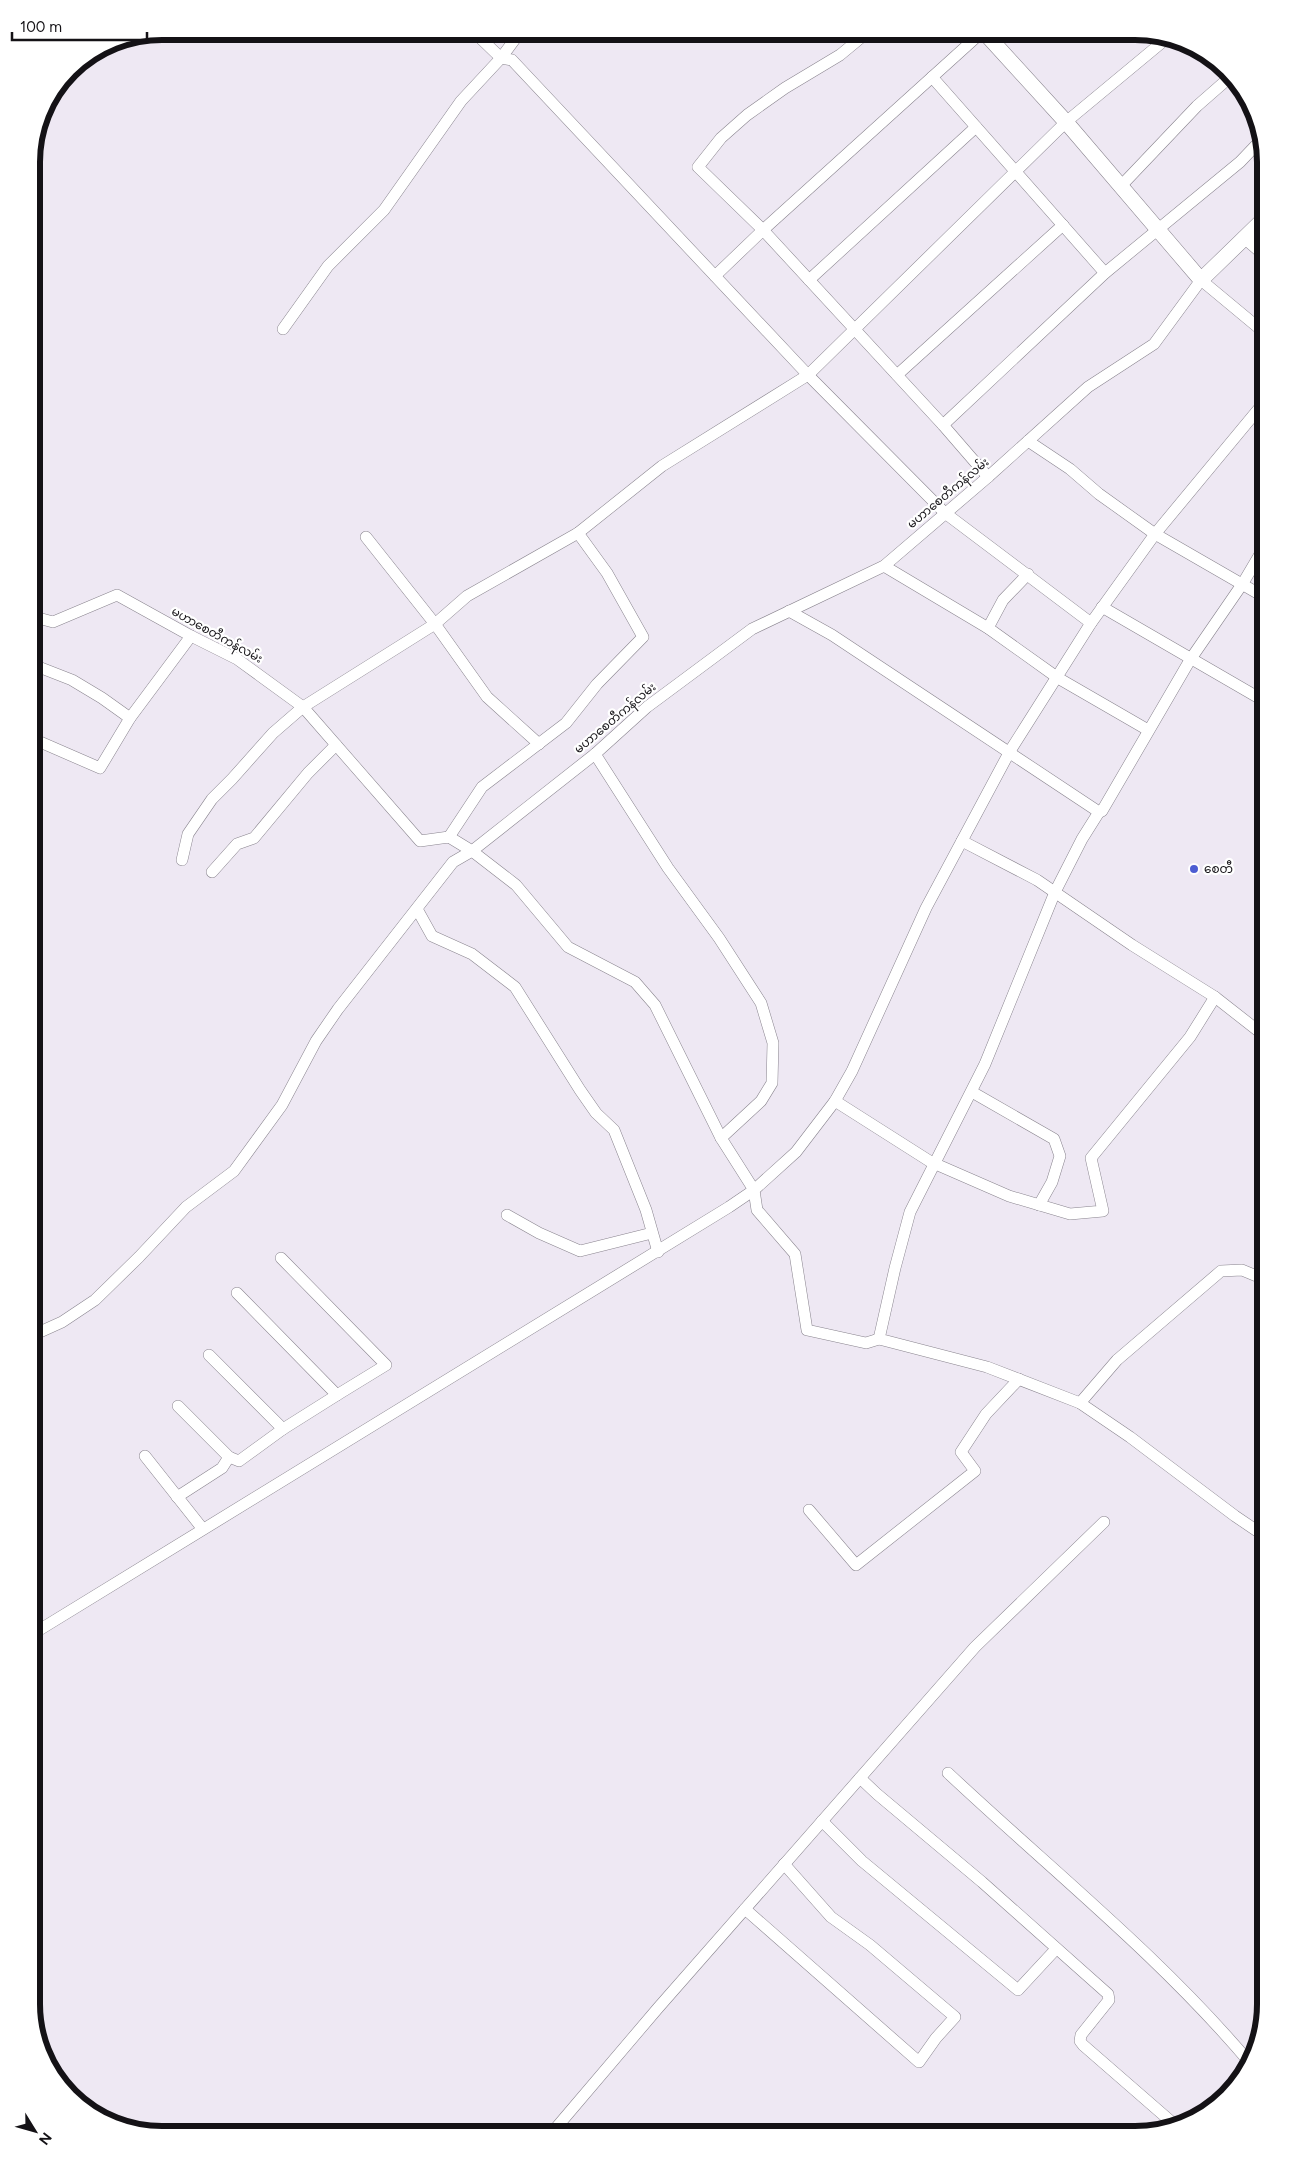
<svg xmlns="http://www.w3.org/2000/svg" width="1297" height="2166" font-family="Figtree,'Noto Sans Myanmar',sans-serif">
	<style>
		.lines { fill: none; stroke-linecap: round; stroke-linejoin: round }
		.street-casing { stroke: #89848e; stroke-width: 12 }
		.secondary-casing { stroke: #89848e; stroke-width: 16 }
		.street { stroke: #fff; stroke-width: 11 }
		.secondary { stroke: #fff; stroke-width: 15 }
		.poi-dot { fill: #4d5dd2; stroke: #fff; stroke-width: 2 }
		.labels { text-anchor: middle; dominant-baseline: central; stroke-width: 4.5; stroke-linejoin: round; paint-order: stroke }
		.street-label { font-size: 12px; fill: #141216; stroke: #fff }
		.poi-label { font-size: 12px; fill: #141216; stroke: #fff; text-anchor: start }
		.rim { fill: none; stroke: #141216; stroke-width: 6 }
	</style>
	<rect width="100%" height="100%" fill="#eee8f3"/>
	<g class="lines">
		<!-- street casing -->
		<g class="street-casing">
			<g id="street">
				<polyline points="230,31 243,35 252,31"/>
				<polyline points="473,31 501,58 512,60 808,375 945,513 1091,623"/>
				<polyline points="869,31 840,55 785,88 747,115 721,138 698,167 763,230 943,425 988,477"/>
				<polyline points="932,77 1105,273"/>
				<polyline points="1120,187 1197,106 1229,78"/>
				<polyline points="1243,237 1266,257"/>
				<polyline points="715,276 763,230 982,32"/>
				<polyline points="809,280 976,127"/>
				<polyline points="283,329 328,266 384,210 461,101 501,58 521,31"/>
				<polyline points="897,375 1063,225"/>
				<polyline points="943,425 1105,273 1240,162 1261,140"/>
				<polyline points="1028,441 1070,469 1099,494 1155,534 1266,598"/>
				<polyline points="366,537 435,624 487,697 539,744"/>
				<polyline points="884,566 988,628 1058,678 1148,730"/>
				<polyline points="1102,607 1266,702"/>
				<polyline points="789,611 832,635 1099,812 1102,811 1190,660 1243,583 1266,544"/>
				<polyline points="31,616 53,622 117,595 191,636 237,659 303,707 420,841 449,837 472,851 595,754 647,707 752,629 884,566 988,477 1088,387 1154,344 1201,280 1266,334"/>
				<polyline points="988,628 1003,600 1028,574"/>
				<polyline points="31,664 72,680 102,698 130,718"/>
				<polyline points="31,738 100,768 130,718 191,636"/>
				<polyline points="595,754 668,868 719,938 761,1003 773,1043 772,1083 761,1101 721,1138"/>
				<polyline points="1266,770 1260,766 1266,756"/>
				<polyline points="1099,812 1082,839 1055,892 985,1064 910,1212 895,1268 879,1339 987,1367 1080,1403 1130,1437 1235,1516 1266,1537"/>
				<polyline points="449,837 482,787 566,723 597,684 643,637 607,573 578,533"/>
				<polyline points="962,841 1037,880 1132,945 1215,997 1266,1037"/>
				<polyline points="182,860 188,834 212,799 232,779 273,733 303,707 435,624 467,596 578,533 662,466 808,375 1066,122 1166,39"/>
				<polyline points="212,872 237,844 254,838 308,773 336,745"/>
				<polyline points="417,909 432,936 472,954 515,987 580,1090 596,1113 614,1130 646,1210 658,1252"/>
				<polyline points="972,1092 1054,1139 1060,1156 1052,1182 1039,1205"/>
				<polyline points="835,1101 931,1162 1009,1196 1070,1214 1103,1211 1091,1158 1190,1037 1215,997"/>
				<polyline points="507,1215 539,1233 580,1251 652,1233"/>
				<polyline points="281,1258 386,1365 337,1395"/>
				<polyline points="237,1293 337,1395 283,1429"/>
				<polyline points="31,1336 62,1322 95,1300 139,1257 186,1207 234,1171 282,1105 316,1041 338,1009 453,862 472,851 516,885 568,947 635,982 655,1005 721,1138 754,1190 757,1210 795,1254 807,1330 866,1343 879,1339"/>
				<polyline points="209,1355 283,1429 239,1461 229,1457"/>
				<polyline points="1080,1403 1117,1360 1221,1271 1242,1270 1266,1280"/>
				<polyline points="145,1456 202,1528"/>
				<polyline points="177,1497 222,1468 229,1457 178,1406"/>
				<polyline points="809,1510 856,1565 975,1471 961,1452 986,1414 1019,1379"/>
				<polyline points="31,1635 729,1207 754,1190 796,1152 835,1101 852,1071 926,908 1010,751 1091,623 1155,534 1266,400"/>
				<path d="M948 1773C1049 1868 1160 1956 1250 2063"/>
				<polyline points="860,1778 877,1794 982,1882 1108,1994 1109,2000 1081,2035 1080,2041 1083,2045 1175,2125"/>
				<polyline points="822,1821 862,1861 1018,1990 1056,1949"/>
				<polyline points="745,1909 919,2062 936,2038 955,2017 870,1945 831,1917 784,1864"/>
				<polyline points="550,2135 658,2008 975,1647 1104,1522"/>
			</g>
		</g>
		<!-- secondary casing -->
		<g class="secondary-casing">
			<polyline id="secondary" points="984,32 1066,122 1201,280 1266,217"/>
		</g>
		<!-- street -->
		<use href="#street" class="street"/>
		<!-- secondary -->
		<use href="#secondary" class="secondary"/>
	</g>
	<!-- markers -->
	<circle class="poi-dot" cx="1194" cy="869" r="5"/>
	<g class="labels">
		<!-- street labels -->
		<g class="street-label">
			<text transform="translate(948 493) rotate(-40)">မဟာစေတီကန်လမ်း</text>
			<text transform="translate(217 635) rotate(29)">မဟာစေတီကန်လမ်း</text>
			<text transform="translate(615 718) rotate(-40)">မဟာစေတီကန်လမ်း</text>
		</g>
		<!-- poi labels -->
		<g class="poi-label">
			<text x="1204" y="869">စေတီ</text>
		</g>
	</g>
	<!-- crop -->
	<path d="M0 0H1297V2166H0ZM162 40H1135A122 122 0 0 1 1257 162V2004A122 122 0 0 1 1135 2126H162A122 122 0 0 1 40 2004V162A122 122 0 0 1 162 40Z" fill="#fff" fill-rule="evenodd"/>
	<path class="rim" d="M162 40H1135A122 122 0 0 1 1257 162V2004A122 122 0 0 1 1135 2126H162A122 122 0 0 1 40 2004V162A122 122 0 0 1 162 40Z"/>
	<!-- north arrow -->
	<g transform="translate(35 2131) rotate(127)" stroke="#ffffff" stroke-width="4" paint-order="stroke">
	<path d="M0-4L9 19L0 12L-9 19Z" fill="#141216"/>
	<text y="-8" font-size="14" font-weight="bold" text-anchor="middle" fill="#141216">N</text>
	</g>
	<!-- scale -->
	<path d="M12 32v8h135v-8" fill="none" stroke="#141216" stroke-width="2.5"/>
	<text x="20" y="32" font-size="15" fill="#141216" stroke="#ffffff" stroke-width="4" paint-order="stroke">100 m</text>
</svg>
